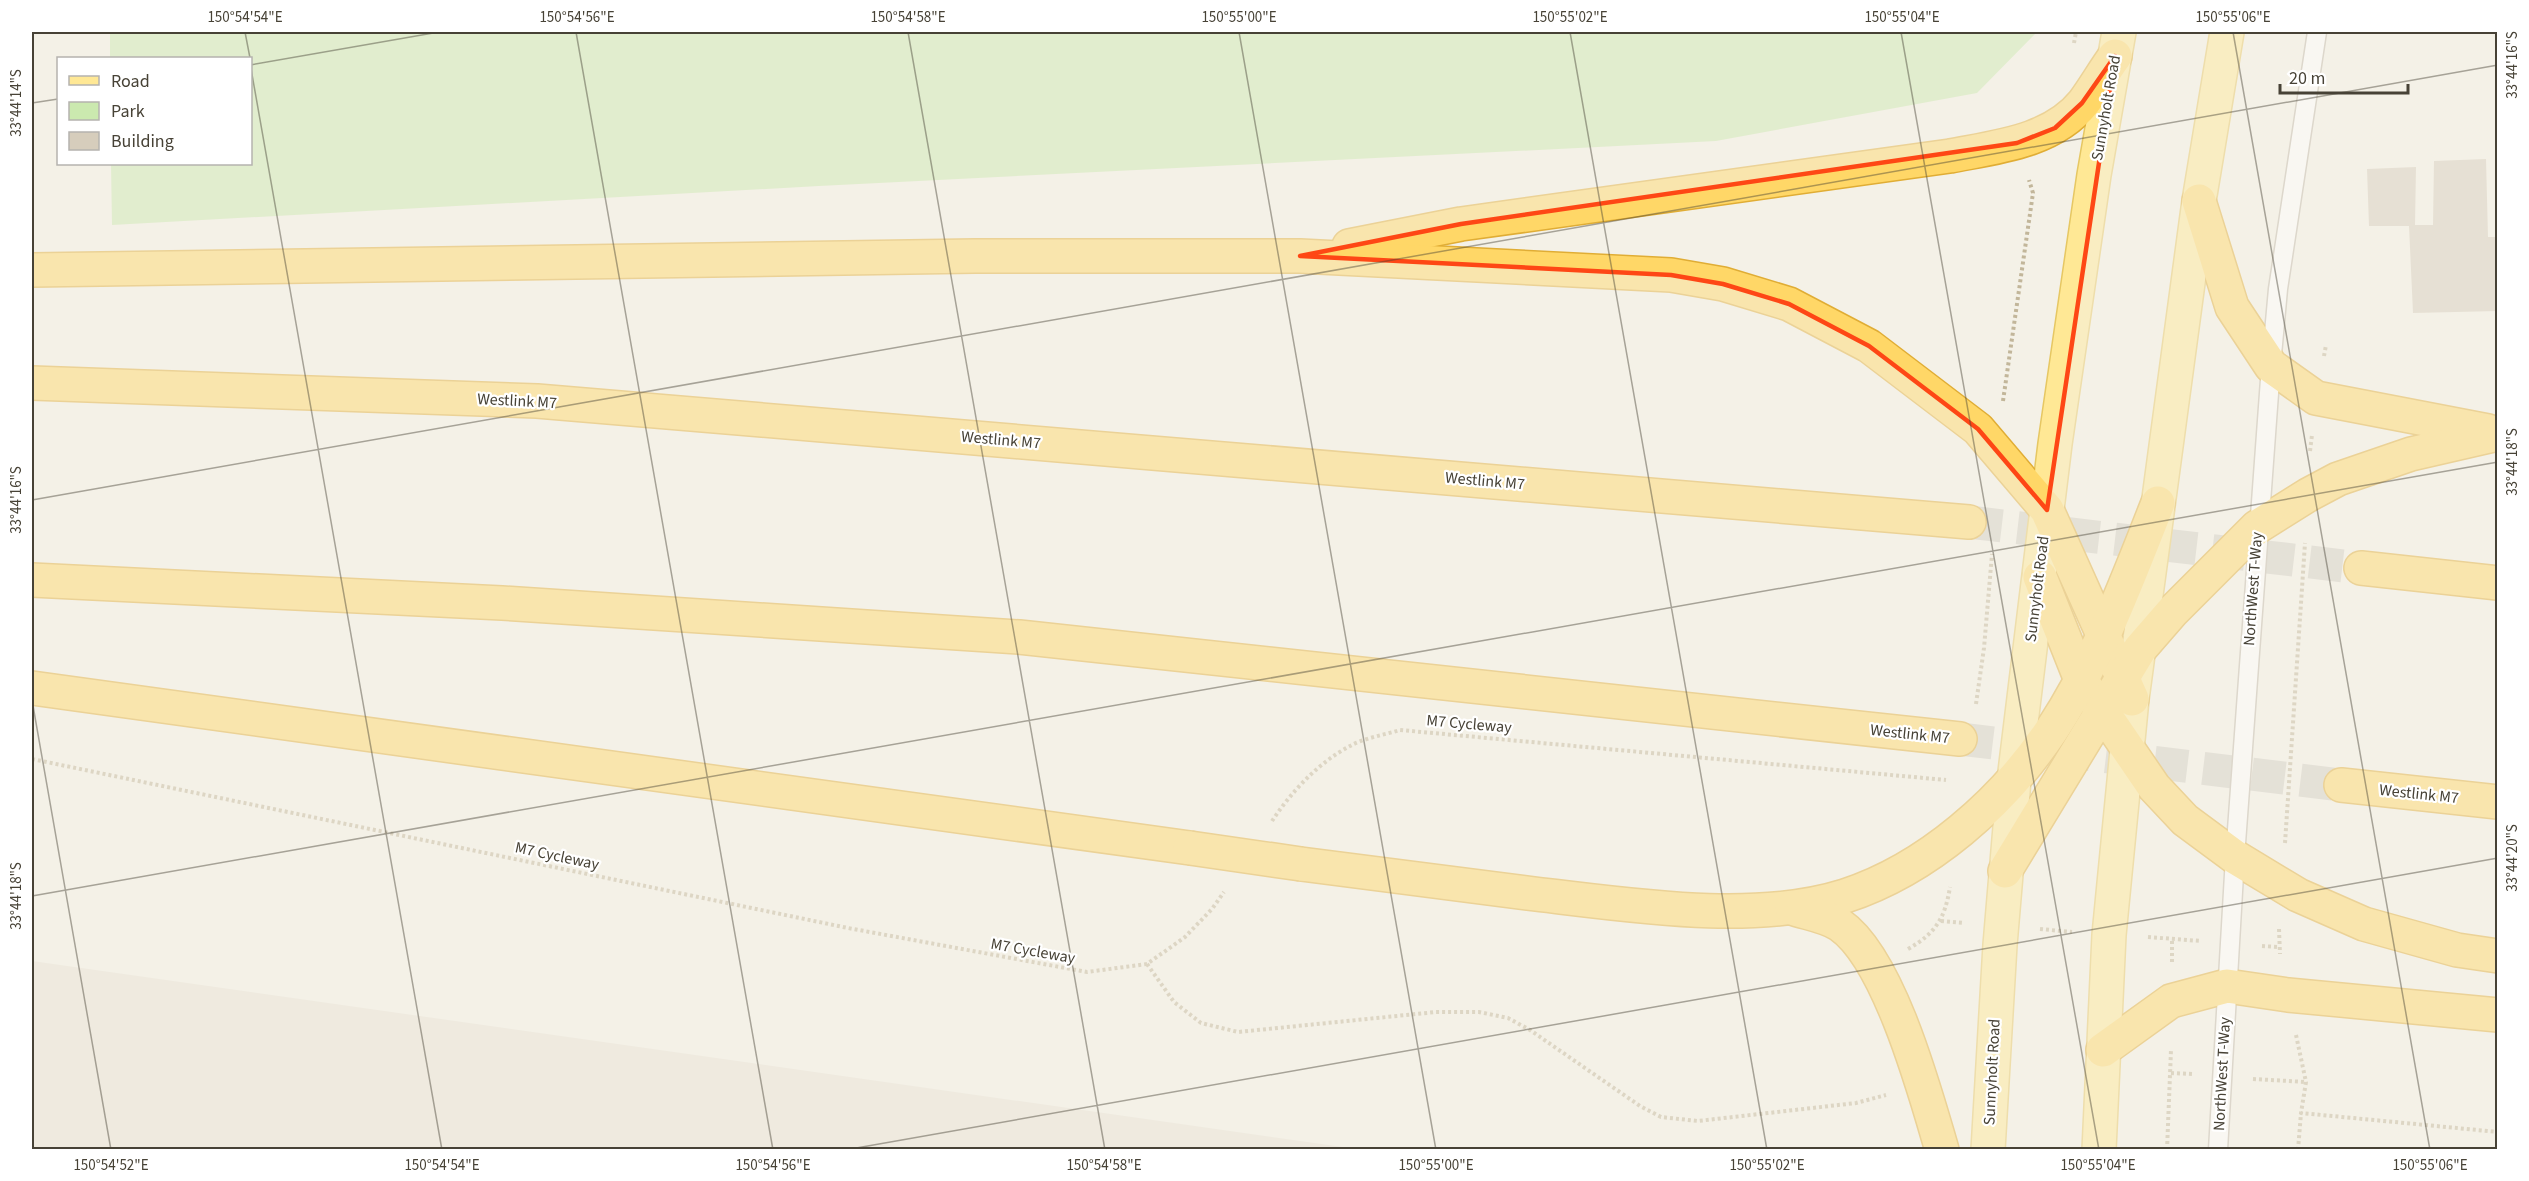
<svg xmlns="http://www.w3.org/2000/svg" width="2529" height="1181" font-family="'Source Sans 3',sans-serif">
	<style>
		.residential { fill: #e8e3d5 }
		.green { fill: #cbe9af }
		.building { fill: #d6cdbc }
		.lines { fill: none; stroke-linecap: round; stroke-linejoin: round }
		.motorway-tunnel { stroke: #d1cec4; stroke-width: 33; stroke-dasharray: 33 16; stroke-linecap: butt }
		.service-casing { stroke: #c0b9aa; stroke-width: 21 }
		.primary-casing { stroke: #e6c763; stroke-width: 36 }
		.motorway-casing { stroke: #e0ad35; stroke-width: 36 }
		.path { stroke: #c2b69a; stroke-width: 4; stroke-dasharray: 3 3; stroke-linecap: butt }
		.service { stroke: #fff; stroke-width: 18 }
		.primary { stroke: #ffe895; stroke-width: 33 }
		.motorway { stroke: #ffd767; stroke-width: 33 }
		.motorway-bridge-casing { stroke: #e0ad35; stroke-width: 36; stroke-linecap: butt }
		.motorway-bridge { stroke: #ffd767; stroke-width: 33 }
		.marked { fill: none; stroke: #fe4715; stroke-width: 4.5; stroke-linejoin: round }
		.ticks { fill: none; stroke: #474236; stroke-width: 1.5; stroke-opacity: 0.45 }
		.labels { text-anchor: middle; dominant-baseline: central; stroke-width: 4.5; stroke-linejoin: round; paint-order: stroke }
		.street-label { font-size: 16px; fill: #474236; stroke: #fff }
		.neatline { fill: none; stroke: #474236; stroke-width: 2 }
		.ticks-label { font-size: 15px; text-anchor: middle; fill: #474236 }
	</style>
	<rect width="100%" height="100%" fill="#f4f1e7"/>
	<!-- residential -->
	<polygon class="residential" points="32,961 1357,1149 32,1149"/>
	<!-- green -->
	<polygon class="green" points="110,32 2037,32 1977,93 1716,141 819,186 112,225 111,164 250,164 250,58 110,58"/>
	<!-- building -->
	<polygon class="building" points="2486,159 2488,237 2498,237 2498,311 2413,313 2409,226 2369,226 2367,169 2416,167 2415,225 2433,225 2434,161"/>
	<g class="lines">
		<!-- motorway-tunnel -->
		<g class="motorway-tunnel">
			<polyline points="1969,522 2361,568"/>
			<polyline points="1960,739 2341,785"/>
		</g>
		<!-- service casing -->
		<g class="service-casing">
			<polyline id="service" points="2218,1150 2235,857 2271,366 2278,289 2317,32"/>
		</g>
		<!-- primary casing -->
		<g class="primary-casing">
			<g id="primary">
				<polyline points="1988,1150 2000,945 2014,780 2055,444 2094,175 2119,32"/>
				<polyline points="2099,1150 2109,935 2132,699 2199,201 2227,32"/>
			</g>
		</g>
		<!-- motorway casing -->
		<g class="motorway-casing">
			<g id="motorway">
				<polyline points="2199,201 2232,307 2271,366 2316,398 2488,431"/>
				<path d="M1349 246 1461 224 1950 156C1996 147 2052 142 2084 102 2095 87 2104 71 2115 56"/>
				<polyline points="32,270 975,256 1300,256 1671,275 1723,284 1789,304 1869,346 1978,429 2047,510 2132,699"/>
				<polyline points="32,383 537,401 1969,522"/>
				<polyline points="2361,568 2498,583"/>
				<polyline points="2040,577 2081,680 2154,787 2185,820 2235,857 2298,895 2364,924 2457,950 2498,956"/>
				<polyline points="32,580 502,603 1019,637 1960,739"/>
				<polyline points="32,688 1190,848"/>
				<polyline points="2341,785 2498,802"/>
				<path d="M1301 864C1379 874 1457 884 1535 894 1630 905 1753 925 1845 896 1928 869 2003 802 2051 731 2098 660 2127 581 2158 503"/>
				<polyline points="2005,871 2140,649 2173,611 2257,527 2308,495 2338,479 2411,454 2498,434"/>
				<path d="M1792 908C1806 913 1827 916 1840 925 1889 959 1925 1092 1942 1150"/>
				<polyline points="2103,1050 2171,1001 2227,986 2288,995 2498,1015"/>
			</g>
		</g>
		<!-- path -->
		<g class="path">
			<polyline points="2074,43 2076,32"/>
			<polyline points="2324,356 2326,345"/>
			<polyline points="2003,401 2033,193 2029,180"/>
			<polyline points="2310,451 2312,435"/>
			<polyline points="1976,704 1984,648 1992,554"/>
			<polyline points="32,759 848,928 1087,972 1147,964 1185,937 1212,909 1224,892"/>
			<path d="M1272 821C1292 791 1318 763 1350 746 1364 738 1384 735 1400 730L1946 780"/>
			<polyline points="2285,843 2305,543"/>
			<polyline points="1941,921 1964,923"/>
			<polyline points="2040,929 2072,932"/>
			<polyline points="2279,929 2280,954"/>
			<polyline points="2148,937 2201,941"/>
			<polyline points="2262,946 2278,947"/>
			<path d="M1908 949C1936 933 1945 918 1950 887"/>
			<polyline points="2172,962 2172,938"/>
			<polyline points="1147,964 1174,1002 1201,1023 1238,1032 1436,1012 1479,1012 1508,1018 1530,1030 1640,1106 1661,1117 1698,1121 1856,1103 1886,1095"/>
			<polyline points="2296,1035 2306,1082 2301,1113 2498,1132"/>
			<polyline points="2171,1073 2192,1074"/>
			<polyline points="2253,1079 2306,1082"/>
			<polyline points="2167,1150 2171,1050"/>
			<polyline points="2298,1150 2301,1113"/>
		</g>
		<!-- service -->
		<use href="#service" class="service"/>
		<!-- primary -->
		<use href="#primary" class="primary"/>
		<!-- motorway -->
		<use href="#motorway" class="motorway"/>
		<!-- motorway-bridge casing -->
		<g class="motorway-bridge-casing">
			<polyline id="motorway-bridge" points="1190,848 1301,864"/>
		</g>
		<!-- motorway-bridge -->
		<use href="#motorway-bridge" class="motorway-bridge"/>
	</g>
	<!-- marked area -->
	<path d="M0 0H2529V1181H0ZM2115 56 2047 510 1978 429 1869 346 1789 304 1723 284 1671 275 1300 256 1461 224 2017 143 2055 128 2082 103Z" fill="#f4f1e7" fill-opacity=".55" fill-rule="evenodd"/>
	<path class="marked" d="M2115 56 2047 510 1978 429 1869 346 1789 304 1723 284 1671 275 1300 256 1461 224 2017 143 2055 128 2082 103Z"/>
	<!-- ticks -->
	<path class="ticks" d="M245 32 250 58M576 32 773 1150M908 32 1105 1150M1239 32 1436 1150M1570 32 1767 1150M1901 32 2099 1150M2233 32 2430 1150M250 63 442 1150M250 65 439 32M32 103 58 99M32 500 2498 65M32 700 111 1150M32 896 2498 462M845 1150 2498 858"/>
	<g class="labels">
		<!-- street labels -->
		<g class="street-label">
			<text transform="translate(2106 108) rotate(-80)">Sunnyholt Road</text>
			<text transform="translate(517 401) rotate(3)">Westlink M7</text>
			<text transform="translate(1001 440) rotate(5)">Westlink M7</text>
			<text transform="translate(1485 481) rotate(5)">Westlink M7</text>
			<text transform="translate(2037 589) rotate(-83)">Sunnyholt Road</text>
			<text transform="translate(2253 589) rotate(-86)">NorthWest T-Way</text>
			<text transform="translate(1469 724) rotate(5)">M7 Cycleway</text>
			<text transform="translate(1910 734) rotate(6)">Westlink M7</text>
			<text transform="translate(2419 794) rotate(6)">Westlink M7</text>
			<text transform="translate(557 856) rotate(12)">M7 Cycleway</text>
			<text transform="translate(1033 951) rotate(10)">M7 Cycleway</text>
			<text transform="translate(1992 1072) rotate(-87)">Sunnyholt Road</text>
			<text transform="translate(2222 1074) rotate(-87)">NorthWest T-Way</text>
		</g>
	</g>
	<!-- border -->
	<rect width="2529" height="1181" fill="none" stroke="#ffffff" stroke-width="66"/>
	<!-- legend -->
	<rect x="57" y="57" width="195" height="108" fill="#ffffff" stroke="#b5b3af" stroke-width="1.5"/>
	<rect x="69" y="76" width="30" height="9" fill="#ffe895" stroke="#b5b3af" stroke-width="1.5"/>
	<text x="111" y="87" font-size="18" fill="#474236">Road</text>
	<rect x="69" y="102" width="30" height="18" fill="#cbe9af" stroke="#b5b3af" stroke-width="1.5"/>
	<text x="111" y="117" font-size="18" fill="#474236">Park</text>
	<rect x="69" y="132" width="30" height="18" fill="#d6cdbc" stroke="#b5b3af" stroke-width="1.5"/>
	<text x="111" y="147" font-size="18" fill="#474236">Building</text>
	<!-- scale -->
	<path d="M2280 84v9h128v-9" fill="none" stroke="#474236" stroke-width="3"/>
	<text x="2289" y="84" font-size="18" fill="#474236" stroke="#ffffff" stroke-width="4.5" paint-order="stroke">20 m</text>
	<rect x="33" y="33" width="2463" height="1115" class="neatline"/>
	<g class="ticks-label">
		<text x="245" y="22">150°54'54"E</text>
		<text x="577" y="22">150°54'56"E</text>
		<text x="908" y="22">150°54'58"E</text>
		<text x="1239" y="22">150°55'00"E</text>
		<text x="1570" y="22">150°55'02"E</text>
		<text x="1902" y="22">150°55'04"E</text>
		<text x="2233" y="22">150°55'06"E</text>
		<text transform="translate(2512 65) rotate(-90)" y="5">33°44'16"S</text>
		<text transform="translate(16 103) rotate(-90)" y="5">33°44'14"S</text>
		<text transform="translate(2512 462) rotate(-90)" y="5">33°44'18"S</text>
		<text transform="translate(16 500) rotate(-90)" y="5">33°44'16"S</text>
		<text transform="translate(2512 858) rotate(-90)" y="5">33°44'20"S</text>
		<text transform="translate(16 896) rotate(-90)" y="5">33°44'18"S</text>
		<text x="111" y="1170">150°54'52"E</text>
		<text x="442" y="1170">150°54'54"E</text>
		<text x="773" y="1170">150°54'56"E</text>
		<text x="1104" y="1170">150°54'58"E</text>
		<text x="1436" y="1170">150°55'00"E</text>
		<text x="1767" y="1170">150°55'02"E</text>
		<text x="2098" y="1170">150°55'04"E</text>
		<text x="2430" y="1170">150°55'06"E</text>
	</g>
</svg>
